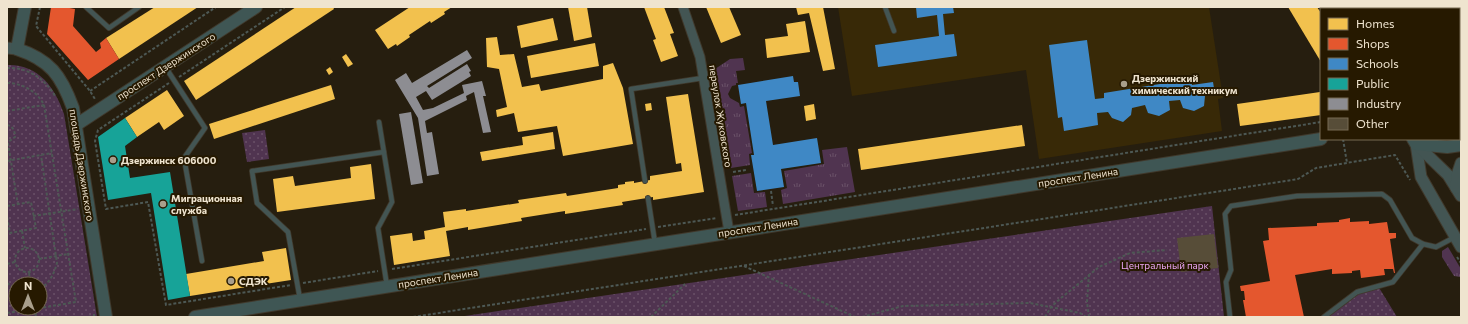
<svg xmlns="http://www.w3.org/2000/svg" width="1468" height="324" font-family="Commissioner,sans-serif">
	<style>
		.built { fill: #382907 }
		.grass { fill: url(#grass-tufts) }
		.park { fill: url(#park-dots); fill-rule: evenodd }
		.homes { fill: #f2c14e }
		.shops { fill: #e4572e }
		.schools { fill: #3f88c5 }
		.public { fill: #17a398 }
		.industry { fill: #8d8d92 }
		.building { fill: #574d38 }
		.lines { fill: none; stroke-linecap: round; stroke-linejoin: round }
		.service-casing { stroke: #40392c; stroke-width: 6 }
		.minor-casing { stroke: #40392c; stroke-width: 11 }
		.tertiary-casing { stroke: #40392c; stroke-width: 13 }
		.secondary-casing { stroke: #40392c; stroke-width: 14 }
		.path { stroke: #4d5854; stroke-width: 2; stroke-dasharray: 3 2; stroke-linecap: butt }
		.service { stroke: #435553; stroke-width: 4.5 }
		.minor { stroke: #435553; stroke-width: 9 }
		.tertiary { stroke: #435553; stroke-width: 11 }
		.secondary { stroke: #3f5654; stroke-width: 12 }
		.poi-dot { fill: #a99f8c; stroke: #261900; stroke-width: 1.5 }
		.labels { text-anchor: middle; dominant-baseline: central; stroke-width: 4; stroke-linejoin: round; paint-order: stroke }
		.street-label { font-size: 10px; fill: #efe4cf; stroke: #261900 }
		.poi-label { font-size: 10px; font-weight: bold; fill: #efe4cf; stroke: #261900; text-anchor: start }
		.park-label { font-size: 10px; fill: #e8a3f0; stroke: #261900 }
	</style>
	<defs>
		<pattern id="grass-tufts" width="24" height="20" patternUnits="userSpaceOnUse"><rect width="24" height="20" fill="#503450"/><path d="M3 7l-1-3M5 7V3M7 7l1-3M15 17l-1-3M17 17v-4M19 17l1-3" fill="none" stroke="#6a5168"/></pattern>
		<pattern id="park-dots" width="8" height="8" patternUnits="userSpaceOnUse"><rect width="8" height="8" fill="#503450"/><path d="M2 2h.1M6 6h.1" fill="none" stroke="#6a5168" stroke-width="1.8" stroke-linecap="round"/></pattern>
	</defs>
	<rect width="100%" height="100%" fill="#261e0f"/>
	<!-- built -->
	<polygon class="built" points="838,7 1209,7 1223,98 1218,99 1222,131 1039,159 1026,70 852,96"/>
	<!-- grass -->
	<g class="grass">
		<polygon points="743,58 745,70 736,71 738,83 736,83 736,85 732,86 728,94 730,98 739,103 740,107 744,106 752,153 749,154 750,165 731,168 715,69 730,59"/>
		<polygon points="847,147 855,192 783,204 781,190 787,188 784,171 824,164 822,150"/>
		<polygon points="751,173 754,193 765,192 767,207 738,211 732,176"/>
		<polygon points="1448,247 1461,269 1461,277 1454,276 1442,257 1442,251"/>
	</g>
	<!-- park -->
	<g class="park">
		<path d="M7 65C38 64 55 87 64 114L97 317H7ZM16 284H40V308H16Z"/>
		<polygon points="265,130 269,159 247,162 242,133"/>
		<polygon points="1212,206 1224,317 458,317"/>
		<polygon points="1378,286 1397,317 1320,317 1357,289"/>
	</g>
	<!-- homes -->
	<g class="homes">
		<polygon points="155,7 198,7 119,59 106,38"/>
		<polygon points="296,7 333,7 334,9 196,100 184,81"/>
		<polygon points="410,7 452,7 444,12 445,14 431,23 430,21 409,35 410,37 397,46 396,44 388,49 375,30"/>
		<polygon points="568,7 587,7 592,37 574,41"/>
		<polygon points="644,7 664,7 674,33 670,34 678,56 661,62 653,40 656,39"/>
		<polygon points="706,7 729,7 741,35 721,43"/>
		<polygon points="796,7 823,7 835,69 823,71 809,13 798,15"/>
		<polygon points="1288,7 1317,7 1321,13 1321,62"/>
		<polygon points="553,18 558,40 521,48 517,26"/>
		<polygon points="805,21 810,52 767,58 765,39 788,36 786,24"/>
		<polygon points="497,37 500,55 514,54 522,87 539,84 541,91 603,79 603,66 613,63 623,88 633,144 563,156 557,126 518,132 514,113 497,117 496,110 507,107 499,69 487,67 486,38"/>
		<polygon points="595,43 599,66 531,78 527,56"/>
		<polygon points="346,54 353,64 348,67 342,57"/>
		<polygon points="330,67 333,72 329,75 326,70"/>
		<rect x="1459" y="71" width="2" height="21"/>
		<polygon points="331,85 335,99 214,139 209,124"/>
		<polygon points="1321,89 1321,115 1240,126 1237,104 1320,92"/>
		<polygon points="167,90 184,116 164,130 159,122 137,137 125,118"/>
		<polygon points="688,94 704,192 653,200 653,197 622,202 623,205 565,214 565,211 521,218 522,221 468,230 468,227 446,231 450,256 394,265 390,236 412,233 413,241 425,239 424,231 445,227 443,212 466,209 466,211 519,203 518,200 566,193 567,196 618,188 618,185 625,184 625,182 634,181 634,183 650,180 650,176 682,171 681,163 676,164 666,97"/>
		<polygon points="651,103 652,110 646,111 645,104"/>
		<polygon points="814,104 816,119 806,121 804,106"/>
		<polygon points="1022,125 1025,146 861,170 858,149"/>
		<polygon points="553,132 555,149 482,161 480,152 523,145 522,137"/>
		<polygon points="371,164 375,199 277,212 273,179 293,176 295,186 351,178 350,167"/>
		<polygon points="286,248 291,280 190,296 186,274 264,261 262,252"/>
	</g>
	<!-- shops -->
	<g class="shops">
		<polygon points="51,7 64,7 75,9 73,26 96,52 101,48 100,43 106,38 119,59 88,80 47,34"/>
		<polygon points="1350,218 1350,222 1369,221 1369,224 1387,222 1389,233 1396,233 1396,238 1390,239 1395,273 1394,273 1393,269 1384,269 1385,275 1361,278 1360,270 1352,271 1352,273 1332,274 1332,269 1295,275 1304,317 1246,317 1243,300 1245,300 1244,291 1241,291 1240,286 1270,281 1263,241 1269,240 1268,228 1317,226 1317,223 1339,222 1339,220"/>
	</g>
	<!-- schools -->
	<g class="schools">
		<polygon points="916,7 953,7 954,13 943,14 945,35 954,34 957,56 878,67 875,45 939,36 937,15 917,18"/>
		<polygon points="1087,40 1095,99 1104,98 1104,93 1191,79 1192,85 1213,82 1215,94 1205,96 1204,106 1194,111 1183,108 1180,100 1169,101 1170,110 1159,116 1148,113 1145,105 1132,108 1131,115 1123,122 1112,118 1108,112 1097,113 1098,125 1064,131 1062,117 1058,118 1049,45"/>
		<polygon points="793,76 794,82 798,82 800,96 766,101 773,145 817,138 821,163 781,169 784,187 757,191 751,155 754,155 746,103 741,104 738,85"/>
	</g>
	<!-- public -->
	<polygon class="public" points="125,118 137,137 125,146 130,178 170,172 190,296 168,300 151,193 108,200 98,137"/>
	<!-- industry -->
	<g class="industry">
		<polygon points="467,50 472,58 427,86 429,88 467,64 471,71 469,72 471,76 432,100 426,91 416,97 423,110 433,108 464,93 462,85 482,81 486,96 483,96 491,132 483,133 474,92 466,96 467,100 425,121 427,133 432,132 439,174 427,176 418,118 395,80 406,73 412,83"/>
		<polygon points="411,112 423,183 411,185 399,114"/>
	</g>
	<!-- building -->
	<polygon class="building" points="1214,234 1218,268 1181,272 1177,238"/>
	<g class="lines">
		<!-- service casing -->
		<g class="service-casing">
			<g id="service">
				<polyline points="86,7 109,28 139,7"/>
				<polyline points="885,7 894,31"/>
				<polyline points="166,68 205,128 184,158 202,261"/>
				<polyline points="379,122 392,202 378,228 387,286"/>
				<polyline points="645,181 631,89 703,78"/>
				<polyline points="648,198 655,243"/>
				<polyline points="300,299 288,232 257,203 252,171 384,152"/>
				<polyline points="1230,317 1226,282 1231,270 1225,214 1231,206 1297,196 1382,194 1390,200 1412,238 1423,244 1436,247 1455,237"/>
				<polyline points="1324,317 1357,292 1393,282 1423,244"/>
			</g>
		</g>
		<!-- minor casing -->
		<g class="minor-casing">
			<polyline id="minor" points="683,7 700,57 729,232"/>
		</g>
		<!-- tertiary casing -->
		<g class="tertiary-casing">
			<g id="tertiary">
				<polyline points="1338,7 1339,9"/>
				<polyline points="7,48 17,49"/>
				<polyline points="1416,144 1421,177 1461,247"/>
				<polyline points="1416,144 1448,175 1461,196"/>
				<polyline points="1456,188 1457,175 1461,163"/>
			</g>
		</g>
		<!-- secondary casing -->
		<g class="secondary-casing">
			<g id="secondary">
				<path d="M25 7 17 49C50 60 61 75 73 108L106 317"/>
				<polyline points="1459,116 1461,116"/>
				<polyline points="76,125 256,7"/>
				<polyline points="1413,139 1416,144 1447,147 1461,145"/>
				<polyline points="195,317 1321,139"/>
			</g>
		</g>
		<!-- path -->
		<g class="path">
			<polyline points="40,7 36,26 90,91 95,99"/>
			<path d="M7 68C28 67 45 79 55 96"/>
			<polyline points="179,77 285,7"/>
			<path d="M7 83C22 83 37 91 44 105L76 302 40 308"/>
			<polyline points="169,83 98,130 95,141 106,209 148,202 166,305 291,285"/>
			<polyline points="90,91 216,7"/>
			<polyline points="7,111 44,105"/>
			<path d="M7 125C13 126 15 131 15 137L8 142"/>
			<polyline points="1343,139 1347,163"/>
			<polyline points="8,143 18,205"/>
			<polyline points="7,161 52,153"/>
			<polyline points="733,172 746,170"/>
			<polyline points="771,191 773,206"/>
			<polyline points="7,206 31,202 36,228 10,233 7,216"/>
			<polyline points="735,215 1321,122"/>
			<polyline points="33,216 78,209"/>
			<polyline points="658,227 717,218"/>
			<polyline points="22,231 25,248"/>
			<circle cx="27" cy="260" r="12"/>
			<polyline points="1457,257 1461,263"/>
			<polyline points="39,259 68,254"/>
			<polyline points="7,264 15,262"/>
			<polyline points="744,266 855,317"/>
			<polyline points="392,269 646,229"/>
			<polyline points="29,273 31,284"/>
			<polyline points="7,283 16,289"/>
			<polyline points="303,283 378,271"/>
			<path d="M40 289C50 282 54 274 57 263L41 155"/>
			<polyline points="35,308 36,317"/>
			<polyline points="7,313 38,308"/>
			<polyline points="88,317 94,316 94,314"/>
			<polyline points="413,317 1298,179 1316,168 1395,155 1410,180"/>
			<polyline points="651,317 685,284"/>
			<polyline points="862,317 903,306 1030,303 1080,313 1086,317"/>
			<polyline points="1045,317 1051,307 1061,298 1099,267 1130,253 1167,250"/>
			<polyline points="1089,317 1087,302 1089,274"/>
		</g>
		<!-- service -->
		<use href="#service" class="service"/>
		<!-- minor -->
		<use href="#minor" class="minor"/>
		<!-- tertiary -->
		<use href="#tertiary" class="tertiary"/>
		<!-- secondary -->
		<use href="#secondary" class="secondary"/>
	</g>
	<!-- markers -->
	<g class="poi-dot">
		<circle cx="1124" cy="84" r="4"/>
		<circle cx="113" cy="160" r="4"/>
		<circle cx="163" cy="204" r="4"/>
		<circle cx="231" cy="281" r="4"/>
	</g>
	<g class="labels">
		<!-- street labels -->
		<g class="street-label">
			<text transform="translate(166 66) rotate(-33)">проспект Дзержинского</text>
			<text transform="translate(721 116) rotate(81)">переулок Жуковского</text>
			<text transform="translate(82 165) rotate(81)">площадь Дзержинского</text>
			<text transform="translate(1078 177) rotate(-9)">проспект Ленина</text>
			<text transform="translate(758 227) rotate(-9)">проспект Ленина</text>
			<text transform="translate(438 278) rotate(-9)">проспект Ленина</text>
		</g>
		<!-- poi labels -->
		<g class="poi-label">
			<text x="1132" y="78">Дзержинский<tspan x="1132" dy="12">химический техникум</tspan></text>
			<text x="121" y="160">Дзержинск 606000</text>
			<text x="171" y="198">Миграционная<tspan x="171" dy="12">служба</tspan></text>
			<text x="239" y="281">СДЭК</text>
		</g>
		<!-- park labels -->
		<g class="park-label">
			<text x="1165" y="265">Центральный парк</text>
		</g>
	</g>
	<!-- border -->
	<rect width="1468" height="324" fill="none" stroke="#efe4cf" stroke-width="16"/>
	<!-- legend -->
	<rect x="1320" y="8" width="140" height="132" fill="#261900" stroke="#766a53"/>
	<rect x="1328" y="18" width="20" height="12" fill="#f2c14e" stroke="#766a53"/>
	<text x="1356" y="28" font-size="12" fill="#efe4cf">Homes</text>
	<rect x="1328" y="38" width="20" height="12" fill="#e4572e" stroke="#766a53"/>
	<text x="1356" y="48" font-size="12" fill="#efe4cf">Shops</text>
	<rect x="1328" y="58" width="20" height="12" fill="#3f88c5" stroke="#766a53"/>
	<text x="1356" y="68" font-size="12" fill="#efe4cf">Schools</text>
	<rect x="1328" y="78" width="20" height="12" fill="#17a398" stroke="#766a53"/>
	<text x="1356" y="88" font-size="12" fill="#efe4cf">Public</text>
	<rect x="1328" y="98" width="20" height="12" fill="#8d8d92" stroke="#766a53"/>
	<text x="1356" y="108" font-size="12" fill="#efe4cf">Industry</text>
	<rect x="1328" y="118" width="20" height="12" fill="#574d38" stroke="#766a53"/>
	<text x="1356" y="128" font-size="12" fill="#efe4cf">Other</text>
	<!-- north arrow -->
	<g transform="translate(28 296)"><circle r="19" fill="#261900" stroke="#766a53"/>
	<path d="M0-3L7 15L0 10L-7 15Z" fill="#a99f8c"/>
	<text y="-6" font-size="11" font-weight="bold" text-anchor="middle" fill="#efe4cf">N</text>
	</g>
</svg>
